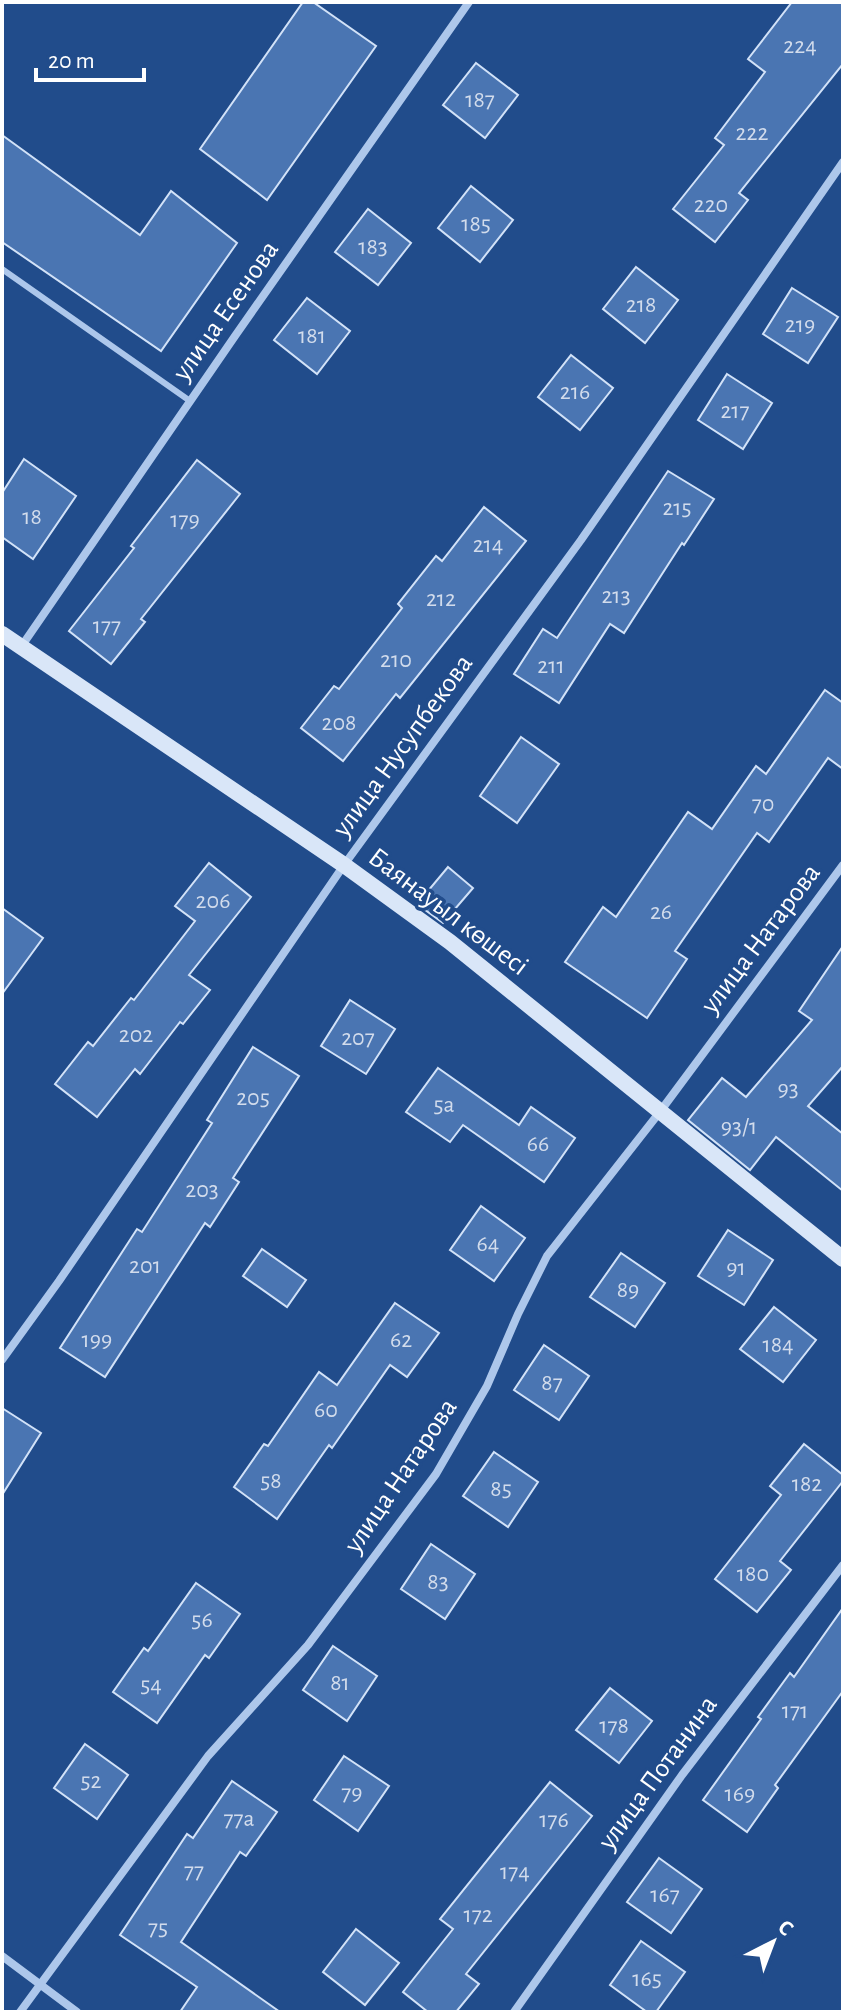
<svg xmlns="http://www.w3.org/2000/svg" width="845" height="2014" font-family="'Alegreya Sans',sans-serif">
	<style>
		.building { fill: #4a75b2; stroke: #d2e2f8; stroke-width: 2 }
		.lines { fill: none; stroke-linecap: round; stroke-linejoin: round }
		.service { stroke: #adc7eb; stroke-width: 6 }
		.minor { stroke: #adc7eb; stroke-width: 8 }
		.secondary { stroke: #d9e6f8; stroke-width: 16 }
		.labels { text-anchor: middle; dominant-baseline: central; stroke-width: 7; stroke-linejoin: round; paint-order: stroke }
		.number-label { font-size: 24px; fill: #d2dcec }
		.street-label { font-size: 28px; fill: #fff; stroke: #214c8b }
	</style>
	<rect width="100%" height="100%" fill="#214c8b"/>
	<!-- building -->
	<g class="building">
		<polygon points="303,2 313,2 376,46 267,200 200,149"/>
		<polygon points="792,2 843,2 843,64 739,193 748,200 715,242 673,209 724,145 715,138 765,72 748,59"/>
		<polygon points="476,63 518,95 485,138 443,105"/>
		<polygon points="2,135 140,235 171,191 237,243 161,351 2,242"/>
		<polygon points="471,186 513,220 480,262 438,228"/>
		<polygon points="368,209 411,243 378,285 335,252"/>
		<polygon points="636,267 678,300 645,343 603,309"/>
		<polygon points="792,288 838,317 808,363 763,334"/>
		<polygon points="307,298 350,331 317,374 274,340"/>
		<polygon points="571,355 613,388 580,430 538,397"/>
		<polygon points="727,374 772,403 743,449 698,420"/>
		<polygon points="24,459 76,496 33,559 2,537 2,493"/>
		<polygon points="197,460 240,494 141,619 145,622 111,664 69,631 134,548 131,546"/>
		<polygon points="668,471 714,499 684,545 682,543 624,633 610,624 559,703 514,674 543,629 557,638"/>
		<polygon points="484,507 526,541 400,698 396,694 343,761 301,728 334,686 339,689 402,608 398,604 436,556 442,561"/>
		<polygon points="825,690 843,703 843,769 828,758 769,842 757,833 675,951 687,959 647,1018 565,962 603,907 616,917 688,812 712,829 756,766 766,774"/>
		<polygon points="521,737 559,764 517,823 480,796"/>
		<polygon points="209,863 251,897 189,975 210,990 183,1024 180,1022 140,1074 135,1069 97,1117 55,1084 88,1042 93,1046 131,998 134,1000 195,921 175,906"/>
		<polygon points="448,867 473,888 443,923 417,904"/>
		<polygon points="2,908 43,938 2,994"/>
		<polygon points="843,946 843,1066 808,1106 843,1134 843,1191 776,1137 750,1170 688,1120 722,1078 746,1097 812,1020 799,1011"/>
		<polygon points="350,1000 395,1029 366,1074 321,1046"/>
		<polygon points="253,1047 299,1076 233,1178 239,1182 210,1227 205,1223 105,1377 60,1348 137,1229 142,1232 212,1123 207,1120"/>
		<polygon points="438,1068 519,1125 531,1107 575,1138 544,1182 463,1125 450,1142 406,1112"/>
		<polygon points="481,1206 525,1238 494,1281 450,1250"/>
		<polygon points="728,1230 773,1260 744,1305 698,1276"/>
		<polygon points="262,1249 306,1280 287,1307 243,1276"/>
		<polygon points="621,1253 665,1283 635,1327 590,1297"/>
		<polygon points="395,1303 439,1333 407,1377 390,1365 332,1448 329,1445 277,1519 234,1487 264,1444 268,1446 319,1372 337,1385"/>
		<polygon points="774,1307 816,1340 783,1382 740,1349"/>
		<polygon points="544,1345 589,1376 559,1420 514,1390"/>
		<polygon points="2,1408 41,1433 2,1495"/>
		<polygon points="804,1444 843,1475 843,1481 780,1561 791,1570 757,1612 715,1579 781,1495 770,1486"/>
		<polygon points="494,1452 538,1482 508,1527 463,1496"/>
		<polygon points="431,1544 475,1574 445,1619 401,1589"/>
		<polygon points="196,1583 240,1614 209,1658 205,1655 157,1723 113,1692 144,1648 148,1651"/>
		<polygon points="843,1608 843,1691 775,1785 778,1788 747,1832 703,1800 761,1719 758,1717 790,1673 794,1677"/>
		<polygon points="333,1646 377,1676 347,1721 303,1690"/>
		<polygon points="610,1688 652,1721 619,1763 576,1730"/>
		<polygon points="85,1744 128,1775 97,1819 54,1788"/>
		<polygon points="344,1756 389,1786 358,1831 314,1800"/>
		<polygon points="232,1781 277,1812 246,1856 240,1852 181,1942 280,2012 180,2012 197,1987 120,1935 187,1834 193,1838"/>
		<polygon points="550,1782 592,1816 466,1974 479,1984 456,2012 428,2012 403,1992 453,1929 440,1919"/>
		<polygon points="659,1858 702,1889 671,1933 627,1902"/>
		<polygon points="356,1929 399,1963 365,2005 323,1972"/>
		<polygon points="641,1941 685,1972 656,2012 647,2012 610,1985"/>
	</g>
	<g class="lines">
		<!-- service -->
		<polyline class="service" points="2,269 190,401"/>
		<!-- minor -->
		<g class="minor">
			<polyline points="21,647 235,336 469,2"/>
			<polyline points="2,1360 59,1281 344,865 581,540 843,162"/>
			<polyline points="2,1956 77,2012"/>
			<polyline points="20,2012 208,1756 308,1645 436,1474 487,1386 518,1314 547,1256 659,1113 843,865"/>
			<polyline points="514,2012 682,1775 843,1565"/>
		</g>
		<!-- secondary -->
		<polyline class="secondary" points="2,634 344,865 450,942 843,1259"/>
	</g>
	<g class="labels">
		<!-- number labels -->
		<g class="number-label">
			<text x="800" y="46">224</text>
			<text x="480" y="100">187</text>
			<text x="752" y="133">222</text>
			<text x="711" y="205">220</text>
			<text x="476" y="224">185</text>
			<text x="373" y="247">183</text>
			<text x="641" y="305">218</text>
			<text x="800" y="325">219</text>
			<text x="312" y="336">181</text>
			<text x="575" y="392">216</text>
			<text x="735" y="411">217</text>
			<text x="677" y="508">215</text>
			<text x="32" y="517">18</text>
			<text x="185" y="520">179</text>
			<text x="488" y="545">214</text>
			<text x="616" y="596">213</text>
			<text x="441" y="599">212</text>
			<text x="107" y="626">177</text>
			<text x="396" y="660">210</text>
			<text x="551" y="666">211</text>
			<text x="339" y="723">208</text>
			<text x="763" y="804">70</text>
			<text x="213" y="901">206</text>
			<text x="661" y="912">26</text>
			<text x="136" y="1035">202</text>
			<text x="358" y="1038">207</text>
			<text x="788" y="1089">93</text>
			<text x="253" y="1098">205</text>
			<text x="444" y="1105">5а</text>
			<text x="739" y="1127">93/1</text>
			<text x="538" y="1144">66</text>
			<text x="202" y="1190">203</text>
			<text x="488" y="1244">64</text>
			<text x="145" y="1266">201</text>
			<text x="736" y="1268">91</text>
			<text x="628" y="1290">89</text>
			<text x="97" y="1340">199</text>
			<text x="401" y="1340">62</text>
			<text x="778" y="1345">184</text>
			<text x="552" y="1383">87</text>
			<text x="326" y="1410">60</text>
			<text x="271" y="1481">58</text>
			<text x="807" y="1484">182</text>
			<text x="501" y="1489">85</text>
			<text x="753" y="1574">180</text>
			<text x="438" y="1582">83</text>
			<text x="202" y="1620">56</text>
			<text x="340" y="1683">81</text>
			<text x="151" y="1685">54</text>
			<text x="795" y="1711">171</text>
			<text x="614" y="1726">178</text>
			<text x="91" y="1781">52</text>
			<text x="352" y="1793">79</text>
			<text x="740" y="1794">169</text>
			<text x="239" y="1819">77а</text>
			<text x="554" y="1820">176</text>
			<text x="194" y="1871">77</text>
			<text x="515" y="1872">174</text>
			<text x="665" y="1895">167</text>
			<text x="478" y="1915">172</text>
			<text x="158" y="1928">75</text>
			<text x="647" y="1979">165</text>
		</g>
		<!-- street labels -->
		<g class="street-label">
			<text transform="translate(226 311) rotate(-55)">улица Есенова</text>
			<text transform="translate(403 746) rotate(-54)">улица Нусупбекова</text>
			<text transform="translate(448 912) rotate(37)">Баянауыл көшесі</text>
			<text transform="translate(761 939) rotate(-53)">улица Натарова</text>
			<text transform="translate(401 1476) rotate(-56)">улица Натарова</text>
			<text transform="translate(658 1773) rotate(-54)">улица Потанина</text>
		</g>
	</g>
	<!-- border -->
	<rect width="845" height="2014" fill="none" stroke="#ffffff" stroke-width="8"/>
	<!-- north arrow -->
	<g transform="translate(773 1942) rotate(42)" stroke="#214c8b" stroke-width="6" paint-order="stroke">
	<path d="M0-6L14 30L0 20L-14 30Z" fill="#ffffff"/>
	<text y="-12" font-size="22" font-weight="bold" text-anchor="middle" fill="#ffffff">С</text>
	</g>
	<!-- scale -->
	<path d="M36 68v12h108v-12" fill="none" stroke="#ffffff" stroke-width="4"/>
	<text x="48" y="68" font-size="24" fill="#ffffff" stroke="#214c8b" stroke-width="6" paint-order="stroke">20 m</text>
</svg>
